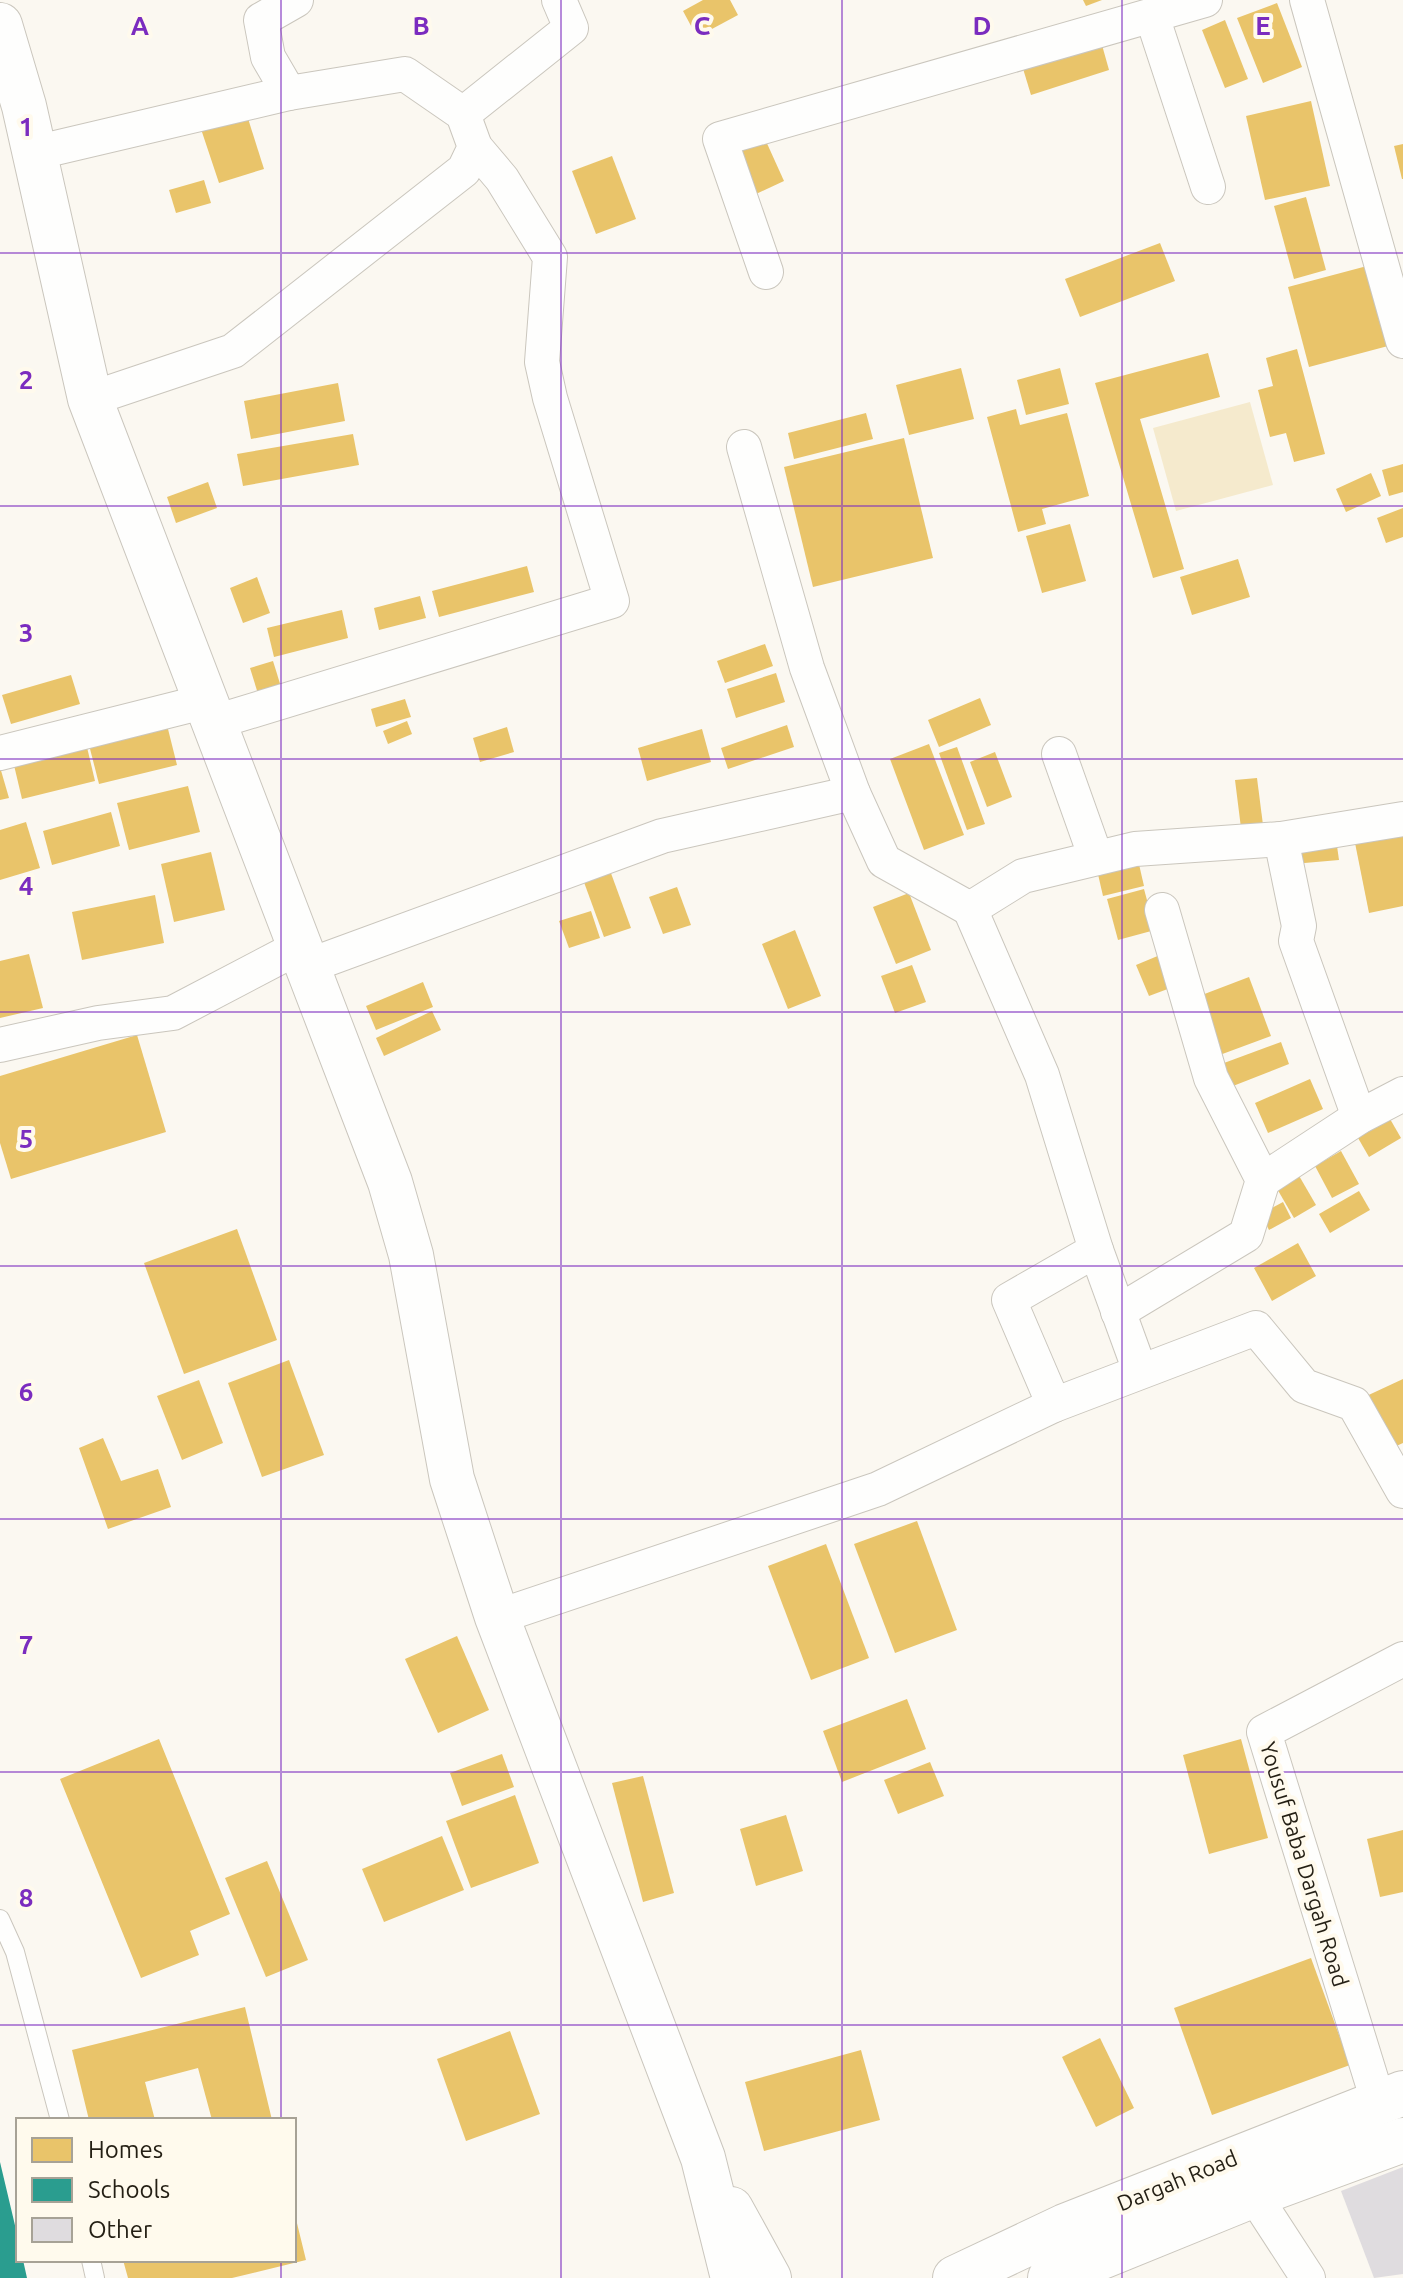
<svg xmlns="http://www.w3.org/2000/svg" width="1403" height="2278" font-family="Ubuntu,sans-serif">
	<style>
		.green { fill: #f5eacd }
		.homes { fill: #e9c46a }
		.schools { fill: #2a9d8f }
		.building { fill: #dfdcdf }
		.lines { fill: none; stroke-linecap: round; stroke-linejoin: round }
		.lane-casing { stroke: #cac6bd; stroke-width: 20 }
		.street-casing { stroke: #cac6bd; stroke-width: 36 }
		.secondary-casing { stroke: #cac6bd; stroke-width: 46 }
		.lane { stroke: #fefefd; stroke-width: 18 }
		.street { stroke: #fefefd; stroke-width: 34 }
		.secondary { stroke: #fefefd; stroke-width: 44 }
		.grid { fill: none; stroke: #7b2cbf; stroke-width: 2; stroke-opacity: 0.55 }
		.labels { text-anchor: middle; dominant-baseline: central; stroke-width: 8; stroke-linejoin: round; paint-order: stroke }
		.street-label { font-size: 22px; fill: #241f14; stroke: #fffaed }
		.grid-label { font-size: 26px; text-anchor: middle; font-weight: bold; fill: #7b2cbf; stroke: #fffaed; stroke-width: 8; stroke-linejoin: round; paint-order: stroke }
	</style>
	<rect width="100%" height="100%" fill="#fbf8f1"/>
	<!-- green -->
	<polygon class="green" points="1250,402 1273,485 1176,511 1153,428"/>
	<!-- homes -->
	<g class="homes">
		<polygon points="703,0 730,0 738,15 697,37 683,11"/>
		<polygon points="1083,0 1102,0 1086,6"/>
		<polygon points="1277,3 1302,67 1263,83 1237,18"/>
		<polygon points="1225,20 1248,79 1225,88 1202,30"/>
		<polygon points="1100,38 1109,70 1031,95 1021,62"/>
		<polygon points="1311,101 1330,186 1265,200 1246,116"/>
		<polygon points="245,109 264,169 219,183 199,123"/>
		<polygon points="765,139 784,181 756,194 737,152"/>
		<polygon points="1403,144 1403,179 1402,179 1394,146"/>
		<polygon points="612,156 636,219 596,234 572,171"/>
		<polygon points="204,180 211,203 176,213 169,190"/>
		<polygon points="1306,197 1326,270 1294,279 1274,206"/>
		<polygon points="1160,243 1175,281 1080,317 1065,279"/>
		<polygon points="1367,266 1388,346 1309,367 1288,287"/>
		<polygon points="1297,349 1325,454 1294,462 1286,433 1270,437 1258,390 1273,386 1266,358"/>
		<polygon points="1208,353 1220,397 1140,419 1184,569 1153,578 1095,383"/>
		<polygon points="961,368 974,419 909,435 896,385"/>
		<polygon points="1060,368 1069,404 1026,415 1017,380"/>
		<polygon points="338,383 345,421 251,439 244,401"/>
		<polygon points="1016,409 1020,425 1067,413 1089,496 1042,509 1046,524 1018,532 987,417"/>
		<polygon points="866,413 873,439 794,459 788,433"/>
		<polygon points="353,434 359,465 243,486 237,454"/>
		<polygon points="904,438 933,558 813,587 784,467"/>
		<polygon points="1403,464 1403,492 1389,496 1382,470"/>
		<polygon points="1371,473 1381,496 1346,512 1336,489"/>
		<polygon points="208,482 217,508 176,523 167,497"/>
		<polygon points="1403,508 1403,537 1386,543 1377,518"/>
		<polygon points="1070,524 1086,581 1042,593 1026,536"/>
		<polygon points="1238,559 1250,597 1192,615 1180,577"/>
		<polygon points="527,566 534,592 439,617 432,591"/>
		<polygon points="257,577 270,613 243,623 230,588"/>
		<polygon points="420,596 426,618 379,630 374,608"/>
		<polygon points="342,610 348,638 274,657 267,628"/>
		<polygon points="765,644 773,666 725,683 717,661"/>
		<polygon points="273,661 282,690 259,697 250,668"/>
		<polygon points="776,673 785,702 736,718 727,689"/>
		<polygon points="71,675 80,704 11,724 2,695"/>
		<polygon points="980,698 991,725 939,747 928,720"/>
		<polygon points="405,699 411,717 376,727 371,709"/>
		<polygon points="165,717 177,765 99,784 87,737"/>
		<polygon points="407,721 412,734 388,744 383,731"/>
		<polygon points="787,725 794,747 728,769 721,748"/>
		<polygon points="507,727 514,752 480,762 473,738"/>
		<polygon points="702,729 711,762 647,781 638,748"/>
		<polygon points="86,743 95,781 22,799 13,761"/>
		<polygon points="929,744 964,835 924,850 890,759"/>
		<polygon points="957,747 985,824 967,830 939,753"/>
		<polygon points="995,752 1012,797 987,807 970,762"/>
		<polygon points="0,767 9,798 0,800"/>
		<polygon points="1257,778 1263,825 1241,828 1235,780"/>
		<polygon points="188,786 200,832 129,850 117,803"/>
		<polygon points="111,812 120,846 52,865 43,831"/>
		<polygon points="26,822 40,868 0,880 0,830"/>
		<polygon points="1403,834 1403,906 1369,913 1354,838"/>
		<polygon points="1336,839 1339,860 1293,864 1291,843"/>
		<polygon points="211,852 225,910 174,922 161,864"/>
		<polygon points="1138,860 1144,886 1103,896 1097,870"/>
		<polygon points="608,865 631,928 604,937 581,874"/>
		<polygon points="677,887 691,925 663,934 649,897"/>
		<polygon points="1144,889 1155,930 1118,940 1107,899"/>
		<polygon points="909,893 931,950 896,964 873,907"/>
		<polygon points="155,895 164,943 82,960 72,912"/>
		<polygon points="591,911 600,938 569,948 559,921"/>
		<polygon points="795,930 821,996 788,1009 762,944"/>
		<polygon points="29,954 43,1008 0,1018 0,961"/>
		<polygon points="1160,955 1173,987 1149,996 1136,965"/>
		<polygon points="912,965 926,1002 895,1013 881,976"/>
		<polygon points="1249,977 1271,1036 1217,1056 1194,998"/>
		<polygon points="423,982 433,1007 376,1030 366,1006"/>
		<polygon points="432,1011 441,1030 384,1056 376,1038"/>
		<polygon points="137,1035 166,1132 11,1179 0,1143 0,1076"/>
		<polygon points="1281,1042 1289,1064 1233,1086 1224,1063"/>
		<polygon points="1310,1079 1323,1109 1268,1133 1255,1103"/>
		<polygon points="1386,1112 1401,1138 1369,1157 1354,1131"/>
		<polygon points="1341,1151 1359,1184 1332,1198 1315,1166"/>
		<polygon points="1298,1174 1316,1205 1294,1218 1276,1187"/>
		<polygon points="1359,1191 1370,1210 1330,1233 1319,1214"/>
		<polygon points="1283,1202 1291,1218 1269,1230 1261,1214"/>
		<polygon points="237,1229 277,1340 184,1374 144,1263"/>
		<polygon points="1298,1243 1316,1276 1272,1301 1254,1268"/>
		<polygon points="289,1360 324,1455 262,1477 228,1383"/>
		<polygon points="1403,1379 1403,1443 1383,1452 1360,1399"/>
		<polygon points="199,1380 223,1443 182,1460 157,1396"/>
		<polygon points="103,1438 121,1481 158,1469 171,1507 108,1529 79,1448"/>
		<polygon points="917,1521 957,1630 895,1653 854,1544"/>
		<polygon points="826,1544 869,1658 811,1680 768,1566"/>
		<polygon points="457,1636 489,1710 438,1733 405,1659"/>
		<polygon points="907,1699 926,1749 842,1782 823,1731"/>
		<polygon points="159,1739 230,1914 190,1931 199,1955 141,1978 60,1779"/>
		<polygon points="1241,1739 1268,1838 1209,1854 1183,1755"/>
		<polygon points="502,1754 514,1787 462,1806 450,1773"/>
		<polygon points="930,1762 944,1796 898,1814 884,1780"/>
		<polygon points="643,1776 674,1893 643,1902 612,1783"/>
		<polygon points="515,1795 539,1863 471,1888 446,1821"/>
		<polygon points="786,1815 803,1871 756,1886 740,1829"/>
		<polygon points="1403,1830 1403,1892 1380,1897 1367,1839"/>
		<polygon points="442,1836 464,1890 384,1922 362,1869"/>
		<polygon points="267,1861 308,1960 266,1977 225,1878"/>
		<polygon points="1311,1958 1350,2065 1212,2115 1174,2008"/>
		<polygon points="245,2007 272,2120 212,2120 198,2068 145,2082 155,2120 89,2120 72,2050"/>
		<polygon points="510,2031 540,2114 466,2141 437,2059"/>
		<polygon points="1100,2038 1134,2108 1096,2127 1062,2057"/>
		<polygon points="861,2050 880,2120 764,2151 745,2082"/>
		<polygon points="295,2215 306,2260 232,2278 128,2278 123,2260 294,2260"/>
	</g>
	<!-- schools -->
	<polygon class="schools" points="0,2162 18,2238 18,2260 23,2260 27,2278 0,2278"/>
	<!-- building -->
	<polygon class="building" points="1403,2167 1403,2274 1374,2278 1341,2191"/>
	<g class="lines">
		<!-- lane casing -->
		<g class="lane-casing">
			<g id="lane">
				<polyline points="0,1919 15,1952 60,2120"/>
				<polyline points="91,2260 95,2278"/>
			</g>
		</g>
		<!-- street casing -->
		<g class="street-casing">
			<g id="street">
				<polyline points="1307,0 1403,341"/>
				<polyline points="1152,16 1208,187"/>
				<polyline points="463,114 571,28 559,0"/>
				<polyline points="34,153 289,93"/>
				<polyline points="766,272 720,139 1205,0"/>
				<polyline points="90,399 233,351 464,170 475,147 463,114 405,74 289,93 268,57 261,20 296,0"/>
				<polyline points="744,447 807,668 853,793"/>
				<polyline points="215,722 612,601 550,398 542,362 550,257 502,179 475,147"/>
				<polyline points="0,753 207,701"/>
				<polyline points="1059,754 1096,858"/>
				<polyline points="1281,839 1299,926 1296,941 1359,1117"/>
				<polyline points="308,966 662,836 853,793 884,861 970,909 1023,876 1135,849 1281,839 1403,819"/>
				<polyline points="0,1045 98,1023 173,1013 297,948"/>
				<polyline points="1263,1180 1359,1117 1403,1094"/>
				<polyline points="1096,1250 1140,1371"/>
				<polyline points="1118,1312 1246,1235 1263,1180 1211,1078 1162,910"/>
				<polyline points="1054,1405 1256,1328 1304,1386 1354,1404 1403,1491"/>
				<polyline points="497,1617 878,1489 1054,1405 1009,1300 1096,1250 1042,1075 970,909"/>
				<polyline points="1378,2101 1264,1732 1403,1659"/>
				<polyline points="1254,2195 1308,2278"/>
			</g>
		</g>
		<!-- secondary casing -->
		<g class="secondary-casing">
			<g id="secondary">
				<polyline points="0,25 24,106 90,399 390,1182 411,1255 452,1479 497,1617 703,2158 733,2278"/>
				<polyline points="731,2209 769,2278"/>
				<polyline points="955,2278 1065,2226 1403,2093"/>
				<polyline points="1050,2278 1254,2195 1403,2140"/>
			</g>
		</g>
		<!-- lane -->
		<use href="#lane" class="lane"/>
		<!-- street -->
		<use href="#street" class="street"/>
		<!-- secondary -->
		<use href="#secondary" class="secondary"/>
	</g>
	<!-- grid -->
	<path class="grid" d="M281 0V2120M561 0V2278M842 0V2278M1122 0V2278M0 253H1403M0 506H1403M0 759H1403M0 1012H1403M0 1266H1403M0 1519H1403M0 1772H1403M0 2025H1403M281 2260V2278"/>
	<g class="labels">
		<!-- street labels -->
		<g class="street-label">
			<text transform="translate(1305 1864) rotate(73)">Yousuf Baba Dargah Road</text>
			<text transform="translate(1177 2180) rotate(-22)">Dargah Road</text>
		</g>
	</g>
	<g class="grid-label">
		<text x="140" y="35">A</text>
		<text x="421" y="35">B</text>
		<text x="702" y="35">C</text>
		<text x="982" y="35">D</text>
		<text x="1263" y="35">E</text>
		<text x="26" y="136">1</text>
		<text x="26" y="389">2</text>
		<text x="26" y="642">3</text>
		<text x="26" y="895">4</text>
		<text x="26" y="1148">5</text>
		<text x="26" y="1401">6</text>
		<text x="26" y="1654">7</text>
		<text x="26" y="1907">8</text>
	</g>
	<!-- legend -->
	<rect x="16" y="2118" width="280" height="144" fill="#fffaed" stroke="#a7a296" stroke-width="2"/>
	<rect x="32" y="2138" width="40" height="24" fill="#e9c46a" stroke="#a7a296" stroke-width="2"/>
	<text x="88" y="2158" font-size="24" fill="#241f14">Homes</text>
	<rect x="32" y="2178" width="40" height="24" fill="#2a9d8f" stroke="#a7a296" stroke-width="2"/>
	<text x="88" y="2198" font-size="24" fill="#241f14">Schools</text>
	<rect x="32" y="2218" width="40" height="24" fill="#dfdcdf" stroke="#a7a296" stroke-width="2"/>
	<text x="88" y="2238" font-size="24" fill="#241f14">Other</text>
</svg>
